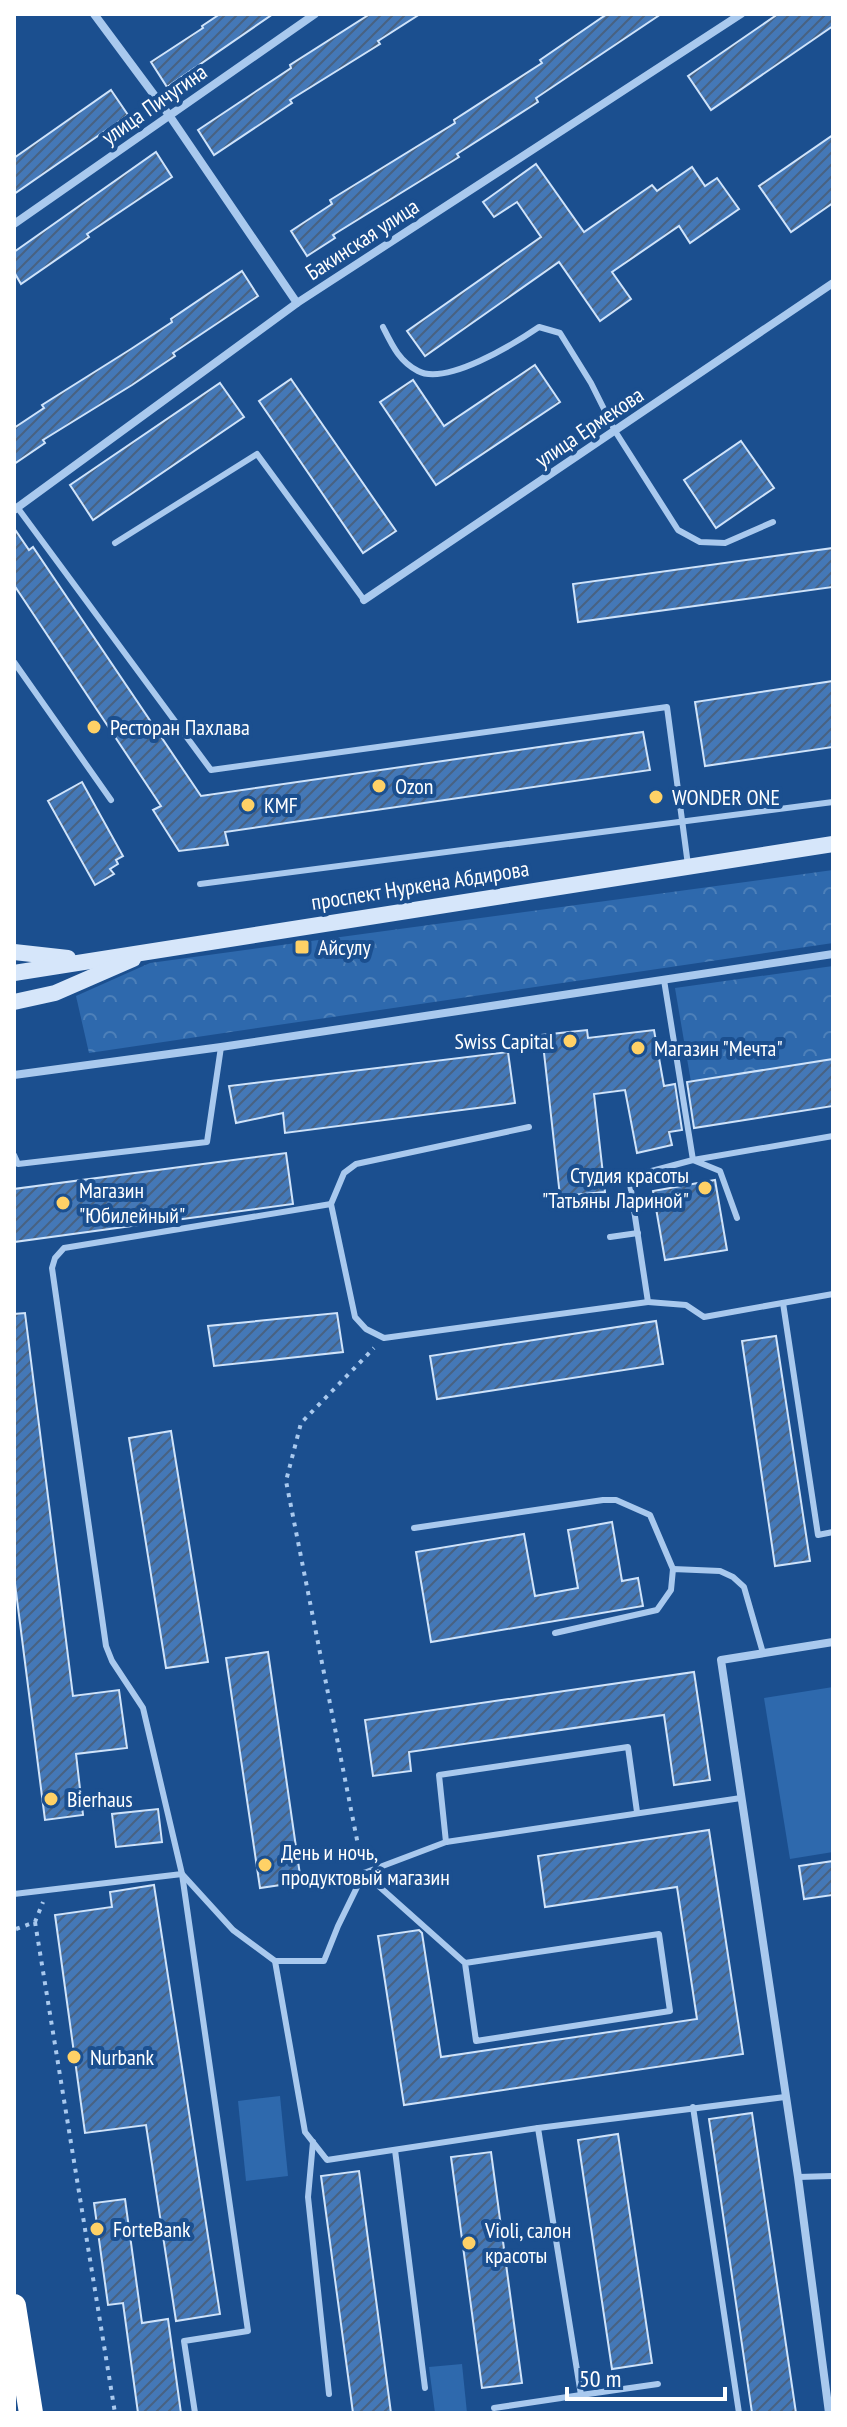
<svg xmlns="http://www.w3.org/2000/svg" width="847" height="2427" font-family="'PT Sans Narrow',sans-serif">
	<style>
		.park { fill: url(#park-crowns) }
		.garden { fill: #2e69ad }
		.building { fill: url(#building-hatch); stroke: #cfe3fa; stroke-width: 2 }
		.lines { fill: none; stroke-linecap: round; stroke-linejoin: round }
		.path { stroke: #a9c9ee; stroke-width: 4; stroke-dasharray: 4 6; stroke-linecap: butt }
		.lane { stroke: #a9c9ee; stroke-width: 6 }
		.street { stroke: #a9c9ee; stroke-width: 8 }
		.secondary { stroke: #d6e6fa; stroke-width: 16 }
		.highway { stroke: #fff; stroke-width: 24 }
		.poi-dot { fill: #ffd166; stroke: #1b4f8f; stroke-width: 3 }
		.labels { text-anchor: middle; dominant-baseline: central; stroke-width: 8; stroke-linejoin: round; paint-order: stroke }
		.street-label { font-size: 22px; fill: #fff; stroke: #1b4f8f }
		.poi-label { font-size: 22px; fill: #fff; stroke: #1b4f8f; text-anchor: start }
	</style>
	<defs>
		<pattern id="park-crowns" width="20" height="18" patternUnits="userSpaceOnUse" patternTransform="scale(2)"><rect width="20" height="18" fill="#2e69ad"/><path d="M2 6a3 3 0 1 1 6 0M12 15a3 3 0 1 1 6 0" fill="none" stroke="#4d80b9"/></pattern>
		<pattern id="building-hatch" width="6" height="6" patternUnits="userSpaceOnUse" patternTransform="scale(2)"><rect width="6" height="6" fill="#4478b7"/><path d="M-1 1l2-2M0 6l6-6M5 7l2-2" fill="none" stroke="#486282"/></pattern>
	</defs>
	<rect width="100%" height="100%" fill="#1b4f8f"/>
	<!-- park -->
	<g class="park">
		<polygon points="833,870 833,943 89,1053 76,996 150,963"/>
		<polygon points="833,966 833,1059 691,1082 675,988"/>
	</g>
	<!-- garden -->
	<g class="garden">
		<polygon points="833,1687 833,1852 790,1859 764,1698"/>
		<polygon points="280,2096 288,2176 246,2181 238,2101"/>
		<polygon points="462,2364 467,2413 435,2413 429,2367"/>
	</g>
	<!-- building -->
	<g class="building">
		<polygon points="220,14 273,14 167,87 151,62 203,28 202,26"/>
		<polygon points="370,14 420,14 378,41 380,44 290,100 292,103 214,155 198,130 291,68 290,65"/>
		<polygon points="607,14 661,14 536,98 538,102 457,154 459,157 333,235 335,238 307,256 291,231 332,204 330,200 455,123 454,120 542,63 540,60"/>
		<polygon points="778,14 833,14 833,26 711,110 688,76"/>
		<polygon points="111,90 128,115 14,194 14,158"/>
		<polygon points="833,135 833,203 791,232 759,186"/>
		<polygon points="156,152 172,177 87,234 89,237 21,284 14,272 14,252"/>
		<polygon points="536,164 584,232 652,185 657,191 692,167 705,186 717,178 739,209 690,243 679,226 612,272 631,299 600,321 559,262 425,356 407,331 541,237 517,202 494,217 483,202"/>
		<polygon points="242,271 258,296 173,353 175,356 132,385 43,440 45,443 14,464 14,428 44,408 42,405 131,349 172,322 171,319"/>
		<polygon points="535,365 560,402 436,485 380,402 413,380 444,426"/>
		<polygon points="291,379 396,531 363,553 259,401"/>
		<polygon points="220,383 244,417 93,520 70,485"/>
		<polygon points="741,441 774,488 716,528 684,480"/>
		<polygon points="14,528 29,550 33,547 201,796 643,732 650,770 225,832 228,845 179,851 153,810 161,806 14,585"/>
		<polygon points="833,548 833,587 578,622 573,584"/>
		<polygon points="833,681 833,747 705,766 695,702"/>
		<polygon points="82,782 123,856 116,860 118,864 110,869 114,874 95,885 48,801"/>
		<polygon points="587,1030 588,1038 654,1030 664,1086 675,1084 682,1130 669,1132 672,1145 637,1153 625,1090 594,1094 605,1192 560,1196 542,1035"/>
		<polygon points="508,1052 515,1103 285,1133 283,1113 236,1123 229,1086"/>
		<polygon points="833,1059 833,1106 694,1128 687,1082"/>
		<polygon points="286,1153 293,1204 14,1242 14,1189"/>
		<polygon points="715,1180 727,1250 665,1260 653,1191"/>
		<polygon points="25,1313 73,1696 119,1690 127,1748 76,1754 83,1815 45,1820 14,1576 14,1314"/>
		<polygon points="337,1313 343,1352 214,1366 208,1326"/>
		<polygon points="656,1321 663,1364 437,1399 430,1356"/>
		<polygon points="776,1336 810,1561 775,1566 742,1341"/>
		<polygon points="171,1431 208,1662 166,1668 129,1438"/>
		<polygon points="612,1522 622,1581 638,1578 643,1606 431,1642 416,1552 524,1534 535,1596 578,1588 568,1530"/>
		<polygon points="268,1652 301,1882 260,1888 226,1658"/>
		<polygon points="694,1672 710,1780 674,1785 664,1715 409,1752 411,1771 373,1776 365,1720"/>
		<polygon points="158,1809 162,1842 116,1847 112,1814"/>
		<polygon points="709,1830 743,2054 404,2105 378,1936 419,1930 422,1933 441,2057 697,2019 677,1887 545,1907 538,1856"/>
		<polygon points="833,1861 833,1895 804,1899 799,1866"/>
		<polygon points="154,1885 220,2314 176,2321 146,2125 85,2133 55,1915 112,1907 110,1892"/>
		<polygon points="752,2113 796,2413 752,2413 709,2119"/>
		<polygon points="618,2134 652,2363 612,2369 578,2140"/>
		<polygon points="491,2152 522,2383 482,2388 451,2157"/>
		<polygon points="359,2171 391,2413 353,2413 321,2176"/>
		<polygon points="125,2199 142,2323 168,2319 181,2413 138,2413 123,2303 108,2305 94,2203"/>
	</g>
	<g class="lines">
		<!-- path -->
		<g class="path">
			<polyline points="361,1860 286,1481 301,1423 374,1348"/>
			<polyline points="35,1922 115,2413"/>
			<polyline points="16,1929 35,1922 43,1902"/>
		</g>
		<!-- lane -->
		<g class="lane">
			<path d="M383 327C392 345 399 361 418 371 446 386 514 344 539 327L560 333 591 383 615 431 678 530 700 542 725 543 773 522"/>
			<polyline points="17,507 211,770 667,707 688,865"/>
			<polyline points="115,543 257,454 364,600"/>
			<polyline points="14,662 111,800"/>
			<polyline points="200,884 833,802"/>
			<polyline points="664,980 693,1160 629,1177 648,1302 686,1305 704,1317 833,1294"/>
			<polyline points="529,1127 356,1164 344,1173 331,1204 355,1317 366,1329 384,1338 648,1302"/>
			<polyline points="14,1155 18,1164 207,1142 221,1047"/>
			<polyline points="737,1218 720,1171 693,1160 833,1136"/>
			<polyline points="610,1237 638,1233"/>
			<polyline points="783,1303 818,1535 833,1532"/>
			<polyline points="414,1528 603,1500 616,1500 650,1515 673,1569"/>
			<polyline points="555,1633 657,1610 671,1590 673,1569 720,1571 733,1577 744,1587 763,1653"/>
			<polyline points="446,1842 439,1775 628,1747 637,1812"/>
			<polyline points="364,1873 465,1963 476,2041 670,2011 659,1934 465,1963"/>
			<polyline points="14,1894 182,1874 233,1930 275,1961 324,1961 338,1926 364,1873 446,1842 741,1798"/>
			<polyline points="275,1961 305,2132 327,2160 538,2128 785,2097"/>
			<polyline points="693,2107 739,2413"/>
			<polyline points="538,2128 581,2395 658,2384"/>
			<polyline points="313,2142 308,2197 329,2394"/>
			<polyline points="395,2150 425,2388"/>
			<polyline points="798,2177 833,2176"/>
			<polyline points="494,2408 581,2395"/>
			<polyline points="195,2413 184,2341 248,2331 182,1874 143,1708 112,1661 106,1646 52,1268 55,1258 64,1248 331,1204"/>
		</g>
		<!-- street -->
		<g class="street">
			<polyline points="94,14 169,115 297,303"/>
			<polyline points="14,224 315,14"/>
			<polyline points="14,510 297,303 741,14"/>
			<polyline points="364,600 833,283"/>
			<polyline points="14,1075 221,1047 833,954"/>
			<polyline points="829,2413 798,2177 721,1660 833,1642"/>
		</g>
		<!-- secondary -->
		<g class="secondary">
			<polyline points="14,952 68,958"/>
			<polyline points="14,973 833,844"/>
			<polyline points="14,1002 55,993 133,959"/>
		</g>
		<!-- highway -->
		<polyline class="highway" points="14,2306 31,2413"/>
	</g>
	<!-- markers -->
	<g class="poi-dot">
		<circle cx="94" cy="727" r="8"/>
		<circle cx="379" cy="786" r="8"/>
		<circle cx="656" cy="797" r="8"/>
		<circle cx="248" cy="805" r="8"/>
		<rect x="294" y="939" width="16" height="16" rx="4"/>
		<circle cx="570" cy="1041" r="8"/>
		<circle cx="638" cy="1048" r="8"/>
		<circle cx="705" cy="1188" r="8"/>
		<circle cx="63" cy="1203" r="8"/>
		<circle cx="51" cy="1799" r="8"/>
		<circle cx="265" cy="1865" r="8"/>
		<circle cx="74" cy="2057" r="8"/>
		<circle cx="97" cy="2229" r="8"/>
		<circle cx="469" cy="2243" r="8"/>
	</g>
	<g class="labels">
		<!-- street labels -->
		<g class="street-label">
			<text transform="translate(154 104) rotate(-35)">улица Пичугина</text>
			<text transform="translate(362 239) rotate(-33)">Бакинская улица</text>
			<text transform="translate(589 427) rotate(-34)">улица Ермекова</text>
			<text transform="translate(420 885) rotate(-9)">проспект Нуркена Абдирова</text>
		</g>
		<!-- poi labels -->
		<g class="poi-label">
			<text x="110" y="727">Ресторан Пахлава</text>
			<text x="395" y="786">Ozon</text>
			<text x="672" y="797">WONDER ONE</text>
			<text x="264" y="805">KMF</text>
			<text x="318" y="947">Айсулу</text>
			<text x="554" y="1041" text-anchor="end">Swiss Capital</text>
			<text x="654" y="1048">Магазин "Мечта"</text>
			<text x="689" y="1175" text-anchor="end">Студия красоты<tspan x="689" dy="25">"Татьяны Лариной"</tspan></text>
			<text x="79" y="1190">Магазин<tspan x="79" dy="25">"Юбилейный"</tspan></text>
			<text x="67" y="1799">Bierhaus</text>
			<text x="281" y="1852">День и ночь,<tspan x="281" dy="25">продуктовый магазин</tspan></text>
			<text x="90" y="2057">Nurbank</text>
			<text x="113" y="2229">ForteBank</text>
			<text x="485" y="2230">Violi, салон<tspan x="485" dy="25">красоты</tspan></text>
		</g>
	</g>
	<!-- border -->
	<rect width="847" height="2427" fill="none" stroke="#ffffff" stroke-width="32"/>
	<!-- scale -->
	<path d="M567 2387v12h158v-12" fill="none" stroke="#ffffff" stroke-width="4"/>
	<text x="579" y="2387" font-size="24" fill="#ffffff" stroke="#1b4f8f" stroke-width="6" paint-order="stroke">50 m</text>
</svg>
